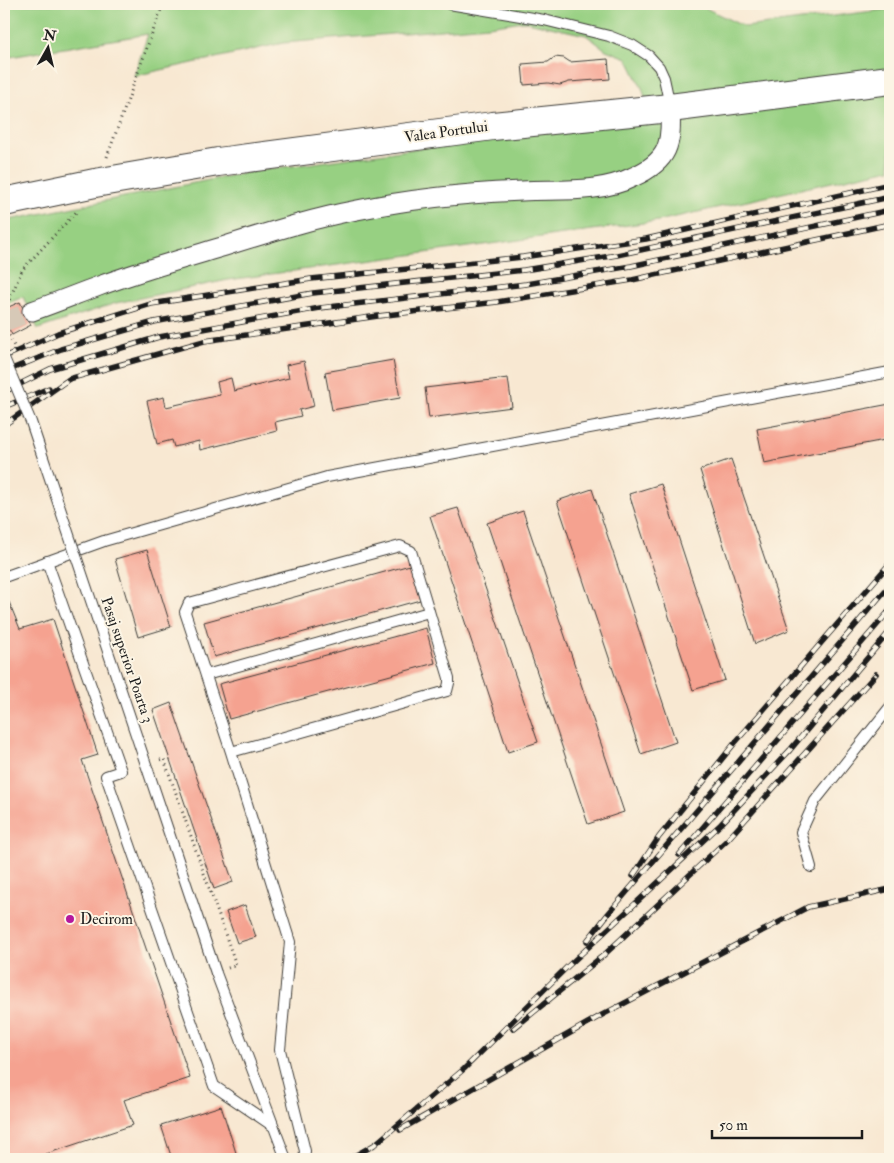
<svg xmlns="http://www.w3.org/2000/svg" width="894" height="1163" font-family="'IM FELL Double Pica',serif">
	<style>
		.green { fill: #97d082; stroke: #5a764f }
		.building { fill: #f5a290 }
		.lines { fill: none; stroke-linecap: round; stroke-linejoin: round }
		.street-tunnel { stroke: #d7c9b7; stroke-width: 19; stroke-dasharray: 19 9; stroke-linecap: butt }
		.lane-casing { stroke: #3d3b37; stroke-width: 12 }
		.street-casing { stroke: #3d3b37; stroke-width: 21 }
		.secondary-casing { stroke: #3d3b37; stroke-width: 30 }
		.path { stroke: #3d3b37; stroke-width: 3; stroke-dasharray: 1 4; stroke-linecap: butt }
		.lane { stroke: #fff; stroke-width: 10 }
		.street { stroke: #fff; stroke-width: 19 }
		.secondary { stroke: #fff; stroke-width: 28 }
		.rail-casing { stroke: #1c1c1c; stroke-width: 5.5 }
		.rail { stroke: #fcf5e5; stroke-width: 4; stroke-dasharray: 11; stroke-linecap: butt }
		.lane-bridge-casing { stroke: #3d3b37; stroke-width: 12; stroke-linecap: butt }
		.path-bridge { stroke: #3d3b37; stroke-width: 3; stroke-dasharray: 1 4; stroke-linecap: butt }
		.lane-bridge { stroke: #fff; stroke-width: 10 }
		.poi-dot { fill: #b5179e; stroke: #fcf5e5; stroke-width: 2 }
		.labels { text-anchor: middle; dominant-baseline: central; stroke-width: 4; stroke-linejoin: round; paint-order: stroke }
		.street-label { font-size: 15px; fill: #1c1c1c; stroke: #fcf5e5 }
		.poi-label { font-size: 15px; fill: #1c1c1c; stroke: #fcf5e5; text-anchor: start }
	</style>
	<rect width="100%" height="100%" fill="#fcf5e5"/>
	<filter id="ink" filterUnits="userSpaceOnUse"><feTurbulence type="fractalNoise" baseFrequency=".02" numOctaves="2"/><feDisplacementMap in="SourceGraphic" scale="10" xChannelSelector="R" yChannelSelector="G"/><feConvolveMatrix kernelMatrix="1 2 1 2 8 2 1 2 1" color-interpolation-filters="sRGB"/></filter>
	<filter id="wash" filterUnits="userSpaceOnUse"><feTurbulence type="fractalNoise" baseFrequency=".0096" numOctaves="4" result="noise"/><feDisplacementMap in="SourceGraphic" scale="20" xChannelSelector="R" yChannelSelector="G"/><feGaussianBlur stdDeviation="1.12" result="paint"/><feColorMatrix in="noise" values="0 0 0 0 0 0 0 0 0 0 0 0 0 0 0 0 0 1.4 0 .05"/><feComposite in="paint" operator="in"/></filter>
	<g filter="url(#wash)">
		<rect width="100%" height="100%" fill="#f8e8d2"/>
		<!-- green -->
		<polygon class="green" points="4,4 697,4 745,27 890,9 890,169 658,221 228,280 116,303 38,329 23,297 4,305 4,221 249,172 651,116 642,88 627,58 606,50 586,35 523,21 489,26 283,43 134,76 148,34 4,58"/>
		<g id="blocks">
			<!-- building -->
			<g class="building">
				<polygon points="555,57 564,58 570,62 608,59 610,79 569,82 560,85 548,83 524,85 522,64 548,62"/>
				<polygon points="20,302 31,325 12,335 4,318 4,309"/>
				<polygon points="393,360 400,398 332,410 325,372"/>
				<polygon points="304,361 314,406 299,410 301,416 275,422 277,431 200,450 199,441 174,447 172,440 157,444 147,401 164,397 166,407 220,395 217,382 231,378 234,391 289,378 286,365"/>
				<polygon points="508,378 512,407 429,418 425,388"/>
				<polygon points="890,404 890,439 764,463 757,429"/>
				<polygon points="731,459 789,630 755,644 700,470"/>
				<polygon points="661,484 725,680 693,690 629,494"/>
				<polygon points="592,489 676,742 641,754 557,501"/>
				<polygon points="458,508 538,742 508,752 430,516"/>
				<polygon points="523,511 624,812 588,824 487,523"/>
				<polygon points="147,550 171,627 138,637 115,559"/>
				<polygon points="410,565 420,600 214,657 204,622"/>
				<polygon points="9,602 20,629 53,619 98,755 82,760 190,1078 124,1100 133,1125 31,1159 4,1159 4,603"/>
				<polygon points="426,628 435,663 229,719 219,684"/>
				<polygon points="171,703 233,882 214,889 153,710"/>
				<polygon points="245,905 256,937 237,943 226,912"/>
				<polygon points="221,1106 238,1159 172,1159 161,1125"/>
			</g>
		</g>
	</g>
	<g filter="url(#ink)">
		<use href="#blocks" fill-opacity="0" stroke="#3d3b37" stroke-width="1"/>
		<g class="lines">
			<!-- street-tunnel -->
			<polyline class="street-tunnel" points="4,322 32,311"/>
			<!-- lane casing -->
			<g class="lane-casing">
				<g id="lane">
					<polyline points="449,4 544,20 609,36 632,45 649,56 659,67 664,78 670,106"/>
					<polyline points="47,561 121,771 106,776 214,1086 273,1126"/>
					<polyline points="4,577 104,541 327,477 890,372"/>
					<polyline points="206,675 429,612"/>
					<polyline points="231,752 447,691 449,683 449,678 411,551 400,546 189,603 185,612 231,752 290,942 280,1050 305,1151 304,1159"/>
					<polyline points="811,867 801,832 815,801 890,707"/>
					<polyline points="216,973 286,1159"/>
					<polyline points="888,1159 890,1159"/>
				</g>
			</g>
			<!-- street casing -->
			<g class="street-casing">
				<path id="street" d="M32 311C55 303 77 294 99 286 137 272 176 261 215 249 261 235 309 219 357 210 411 199 466 193 522 191 558 189 599 194 633 177 669 161 672 144 670 108"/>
			</g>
			<!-- secondary casing -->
			<g class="secondary-casing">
				<polyline id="secondary" points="4,202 95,183 218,162 493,126 670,108 890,80"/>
			</g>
			<!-- path -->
			<g class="path">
				<polyline points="107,157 163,4"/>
				<polyline points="4,300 5,299 8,303 22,270 78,210"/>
				<polyline points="4,326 7,331"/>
				<polyline points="160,760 164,759 236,965 228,968"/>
			</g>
			<!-- lane -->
			<use href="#lane" class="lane"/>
			<!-- street -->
			<use href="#street" class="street"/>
			<!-- secondary -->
			<use href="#secondary" class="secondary"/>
			<!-- rail casing -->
			<g class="rail-casing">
				<g id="rail">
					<polyline points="4,357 58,333 151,304 311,279 523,257 646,239 890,184"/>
					<polyline points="4,372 61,349 154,322 313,293 524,270 617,255 890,197"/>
					<polyline points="4,392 50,369 159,337 320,308 526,284 631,266 890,210"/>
					<polyline points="4,407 49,388"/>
					<polyline points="4,425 69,379 204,341 378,316 497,302 632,280 890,224"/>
					<polyline points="679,855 890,610"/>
					<polyline points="633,876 659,837 734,744 890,563"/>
					<polyline points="587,941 608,914 890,585"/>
					<polyline points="513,1029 605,954 728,839 876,674"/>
					<polyline points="400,1130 602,1015 808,907 890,889"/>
					<polyline points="349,1159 374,1145 464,1069 567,967 721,824 790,750 890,631"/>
				</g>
			</g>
			<!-- rail -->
			<use href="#rail" class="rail"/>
			<!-- lane-bridge casing -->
			<g class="lane-bridge-casing">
				<polyline id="lane-bridge" points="4,358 31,422 216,973"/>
			</g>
			<!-- path-bridge -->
			<polyline class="path-bridge" points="7,331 14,346"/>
			<!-- lane-bridge -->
			<use href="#lane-bridge" class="lane-bridge"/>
		</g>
	</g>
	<!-- markers -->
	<circle class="poi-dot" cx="70" cy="919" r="5"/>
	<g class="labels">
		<!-- street labels -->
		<g class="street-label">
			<text transform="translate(446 132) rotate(-8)">Valea Portului</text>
			<text transform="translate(127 660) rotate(71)">Pasaj superior Poarta 3</text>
		</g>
		<!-- poi labels -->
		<g class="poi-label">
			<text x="80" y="919">Decirom</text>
		</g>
	</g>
	<!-- margin -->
	<rect width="894" height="1163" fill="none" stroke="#fcf5e5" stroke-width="20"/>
	<!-- north arrow -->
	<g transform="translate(48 48) rotate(8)" stroke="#fcf5e5" stroke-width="4" paint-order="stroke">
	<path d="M0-4L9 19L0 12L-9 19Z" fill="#1c1c1c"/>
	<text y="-8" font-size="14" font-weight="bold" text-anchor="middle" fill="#1c1c1c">N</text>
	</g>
	<!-- scale -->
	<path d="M712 1130v8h150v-8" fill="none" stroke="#1c1c1c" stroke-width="2.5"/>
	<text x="719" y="1130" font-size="15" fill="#1c1c1c" stroke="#fcf5e5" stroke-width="4" paint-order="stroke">50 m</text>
</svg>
